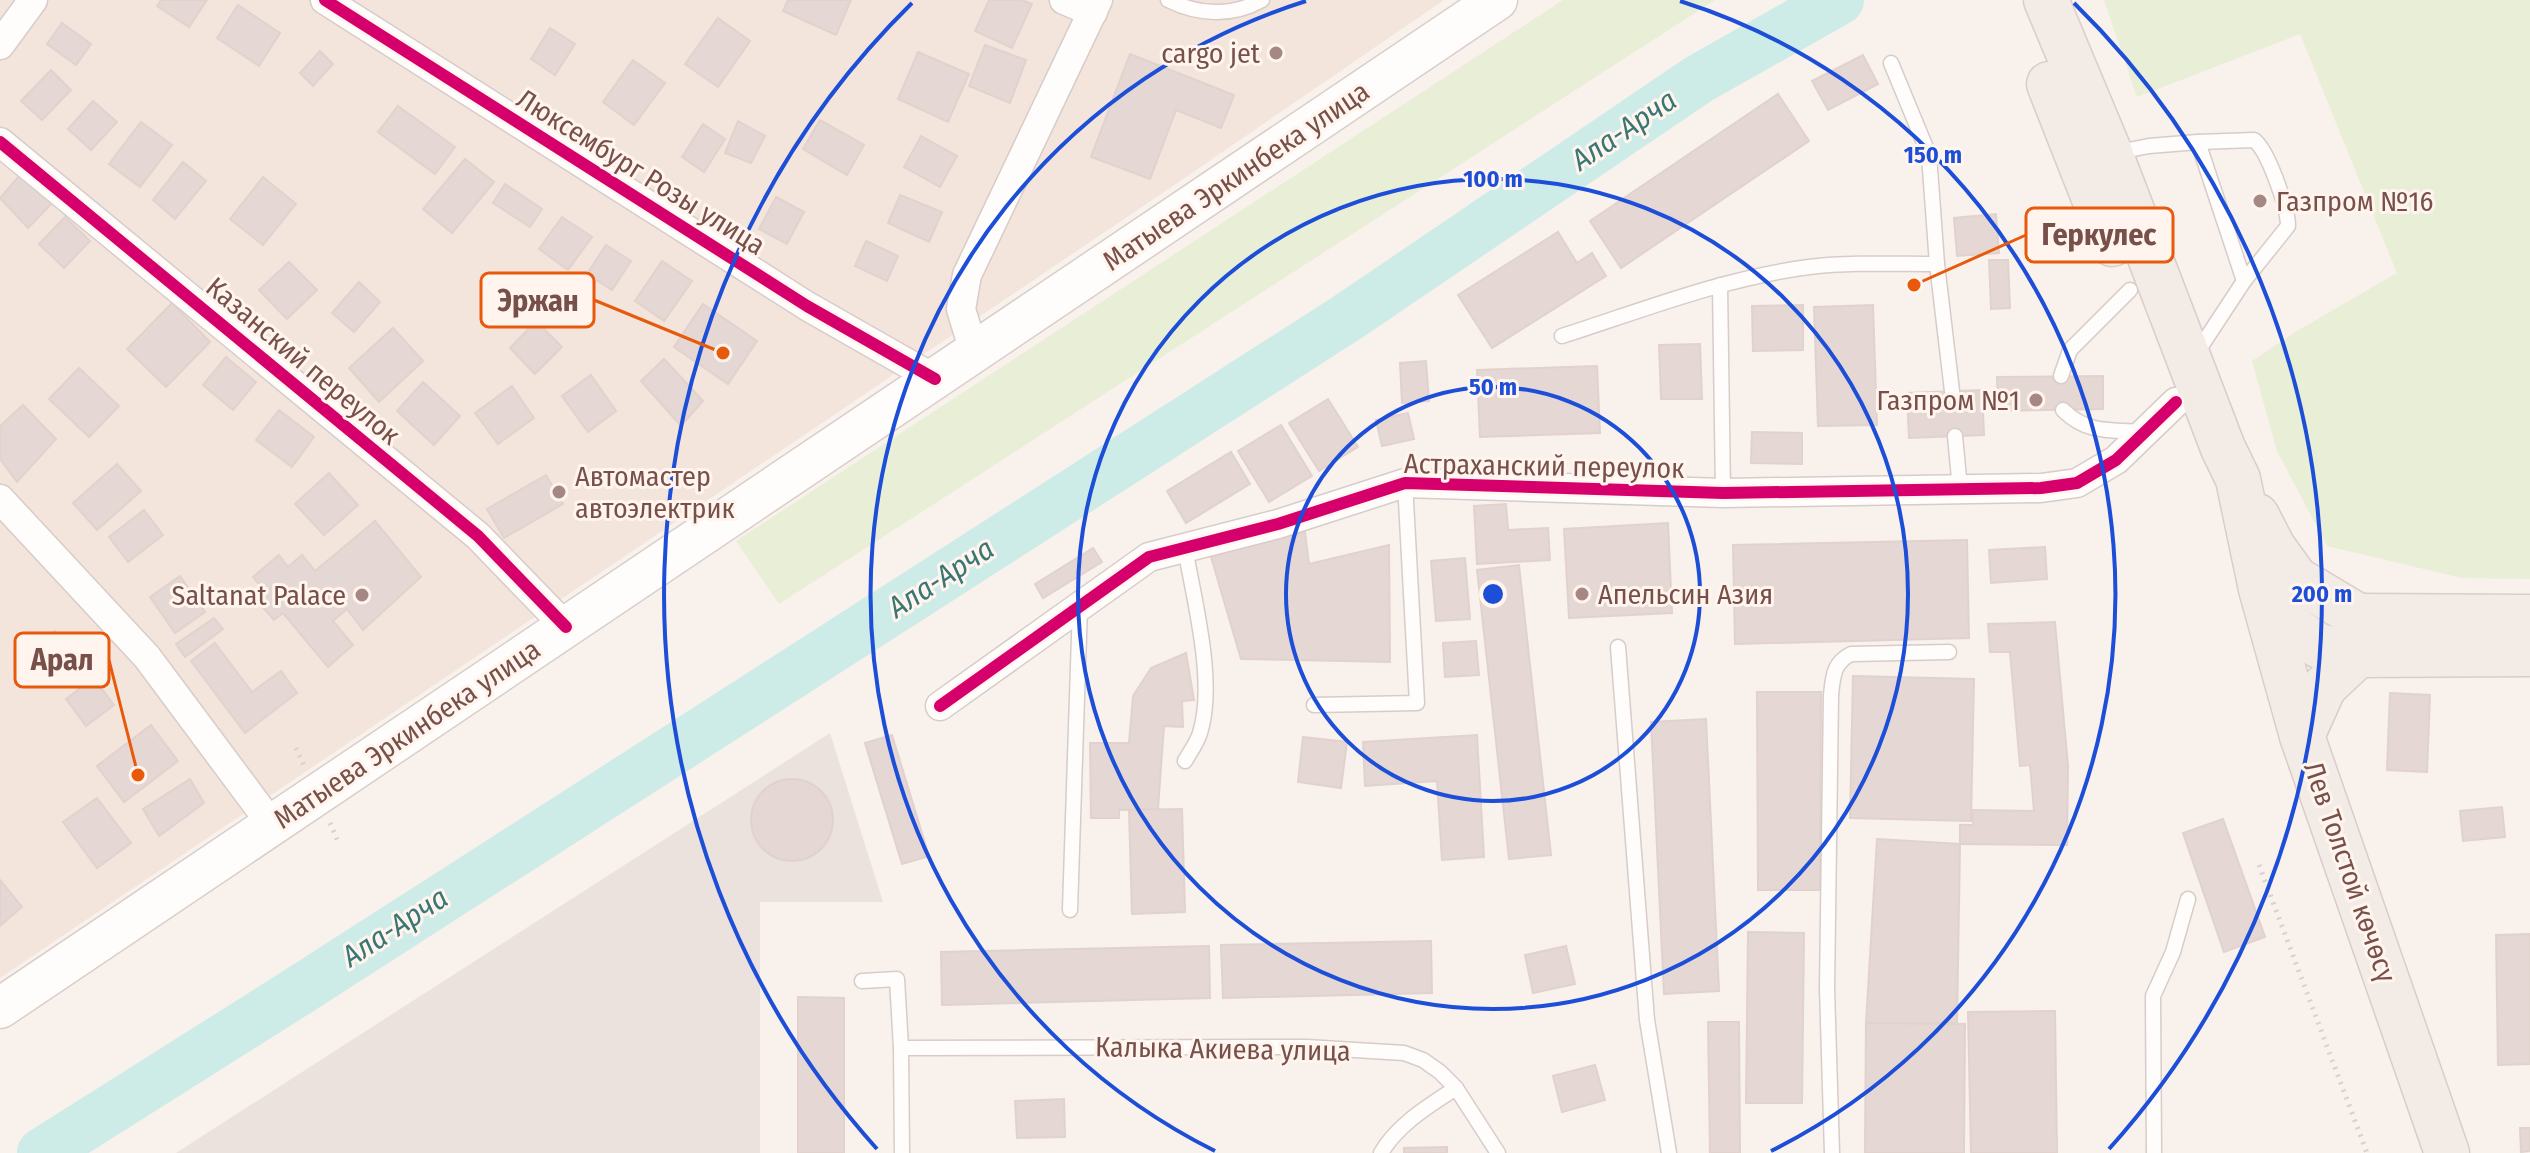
<svg xmlns="http://www.w3.org/2000/svg" width="2530" height="1153" font-family="'Fira Sans Condensed',sans-serif">
	<style>
		.residential { fill: #f3e5dc }
		.industrial { fill: #ebe1dd }
		.green { fill: #e9eed6 }
		.lines { fill: none; stroke-linecap: round; stroke-linejoin: round }
		.river { stroke: #cdebe7; stroke-width: 50 }
		.building { fill: #e5d7d4; stroke: #e1d2ce; stroke-width: 2 }
		.service-casing { stroke: #d7ccc8; stroke-width: 17 }
		.minor-casing { stroke: #d7ccc8; stroke-width: 31 }
		.secondary-casing { stroke: #d9ceca; stroke-width: 43 }
		.primary-casing { stroke: #dacdc9; stroke-width: 47 }
		.path { stroke: #dbd0ce; stroke-width: 5; stroke-dasharray: 2 6; stroke-linecap: butt }
		.service { stroke: #fefdfc; stroke-width: 14 }
		.minor { stroke: #fefdfc; stroke-width: 28 }
		.secondary { stroke: #fefdfc; stroke-width: 40 }
		.primary { stroke: #f3ebe5; stroke-width: 44 }
		.cycleway-casing { stroke: #fff5ee; stroke-width: 17 }
		.cycleway { stroke: #d6006c; stroke-width: 12 }
		.ring { fill: none; stroke: #1d4ed8; stroke-width: 4 }
		.poi-dot { fill: #a58883; stroke: #fff5ee; stroke-width: 3 }
		.labels { text-anchor: middle; dominant-baseline: central; stroke-width: 6; stroke-linejoin: round; paint-order: stroke }
		.poi-label { font-size: 28px; fill: #78504a; stroke: #fff5ee; text-anchor: end }
		.street-label { font-size: 28px; fill: #78504a; stroke: #fff5ee }
		.water-label { font-size: 30px; font-style: italic; fill: #3a7673; stroke: #fff5ee }
		.centre { fill: #1d4ed8; stroke: #fff5ee; stroke-width: 4 }
		.ring-label { font-size: 24px; text-anchor: middle; font-weight: bold; fill: #1d4ed8; stroke: #fff5ee; stroke-width: 6; stroke-linejoin: round; paint-order: stroke }
		.leader { fill: none; stroke: #e8590c; stroke-width: 3 }
		.callout-dot { fill: #e8590c; stroke: #fff5ee; stroke-width: 3 }
		.callout { fill: #fff5ee; stroke: #e8590c; stroke-width: 3 }
		.callout-label { font-size: 30px; text-anchor: middle; font-weight: bold; fill: #78504a }
	</style>
	<rect width="100%" height="100%" fill="#f8f1ec"/>
	<!-- residential -->
	<polygon class="residential" points="0,0 1444,0 1167,190 0,978"/>
	<!-- industrial -->
	<polygon class="industrial" points="830,733 883,902 760,902 760,1153 176,1153"/>
	<!-- green -->
	<g class="green">
		<polygon points="1563,0 1715,0 779,604 736,541"/>
		<polygon points="2104,0 2530,0 2530,579 2462,578 2327,546 2277,451 2252,361 2297,331 2397,273 2300,34 2137,97"/>
	</g>
	<g class="lines">
		<!-- river -->
		<polyline class="river" points="42,1153 300,990 1348,317 1699,79 1839,0"/>
	</g>
	<!-- building -->
	<g class="building">
		<polygon points="161,0 207,0 189,27 157,6"/>
		<polygon points="788,0 851,0 836,35 783,11"/>
		<polygon points="989,0 1022,0 1032,4 1012,48 975,31"/>
		<polygon points="238,5 280,33 259,66 217,38"/>
		<polygon points="718,18 750,41 718,87 685,64"/>
		<polygon points="62,23 91,44 76,65 47,44"/>
		<polygon points="550,28 575,44 555,75 531,59"/>
		<polygon points="985,45 1026,60 1010,103 969,86"/>
		<polygon points="320,51 333,64 313,86 300,73"/>
		<polygon points="918,52 969,74 948,122 898,99"/>
		<polygon points="1130,54 1234,95 1221,128 1176,110 1150,179 1091,157"/>
		<polygon points="1863,55 1878,84 1828,110 1812,81"/>
		<polygon points="633,60 665,83 634,125 603,102"/>
		<polygon points="51,70 71,90 42,120 21,101"/>
		<polygon points="1778,94 1809,141 1621,268 1590,221"/>
		<polygon points="93,101 117,122 91,150 68,129"/>
		<polygon points="398,106 455,147 435,174 378,132"/>
		<polygon points="820,120 864,145 847,175 803,149"/>
		<polygon points="738,121 765,136 751,163 725,153"/>
		<polygon points="141,122 172,145 140,187 109,164"/>
		<polygon points="703,124 725,139 704,172 682,157"/>
		<polygon points="921,136 957,156 940,187 904,167"/>
		<polygon points="465,159 494,182 452,233 423,209"/>
		<polygon points="183,162 206,181 175,219 153,200"/>
		<polygon points="25,169 60,195 28,228 0,198"/>
		<polygon points="263,177 296,204 263,245 230,219"/>
		<polygon points="505,184 542,209 530,227 493,203"/>
		<polygon points="900,195 942,212 929,242 888,223"/>
		<polygon points="776,197 804,212 787,244 759,229"/>
		<polygon points="1996,214 1999,253 1957,256 1954,218"/>
		<polygon points="65,217 90,241 64,268 39,244"/>
		<polygon points="562,217 592,237 568,270 539,249"/>
		<polygon points="1558,232 1577,263 1592,253 1606,276 1492,348 1458,295"/>
		<polygon points="866,241 898,256 887,281 855,266"/>
		<polygon points="606,245 631,261 612,290 587,274"/>
		<polygon points="1989,260 2008,260 2010,308 1991,309"/>
		<polygon points="662,261 692,281 664,321 635,301"/>
		<polygon points="289,262 317,290 287,319 259,290"/>
		<polygon points="359,282 380,302 354,332 332,313"/>
		<polygon points="172,303 210,342 166,387 127,349"/>
		<polygon points="703,304 757,341 728,384 674,347"/>
		<polygon points="1803,305 1803,350 1753,351 1752,306"/>
		<polygon points="1873,305 1877,425 1818,426 1814,307"/>
		<polygon points="536,321 562,347 535,374 510,348"/>
		<polygon points="393,328 423,361 379,402 349,368"/>
		<polygon points="1700,344 1702,399 1661,399 1659,345"/>
		<polygon points="226,357 256,382 233,410 203,385"/>
		<polygon points="664,359 703,401 681,426 641,381"/>
		<polygon points="1426,361 1429,401 1402,403 1400,363"/>
		<polygon points="1597,366 1600,433 1480,437 1477,370"/>
		<polygon points="79,368 119,406 89,437 49,399"/>
		<polygon points="591,375 616,411 588,432 562,396"/>
		<polygon points="2103,376 2103,409 1998,411 1997,377"/>
		<polygon points="423,382 460,416 434,445 397,411"/>
		<polygon points="512,386 534,418 498,444 475,413"/>
		<polygon points="1982,390 1984,435 1909,438 1907,393"/>
		<polygon points="1328,399 1358,447 1319,471 1289,423"/>
		<polygon points="23,405 56,439 17,482 0,459 0,426"/>
		<polygon points="279,410 314,437 292,467 256,440"/>
		<polygon points="1408,413 1414,439 1382,446 1376,420"/>
		<polygon points="1281,425 1312,476 1269,502 1238,451"/>
		<polygon points="1752,432 1802,433 1802,464 1751,463"/>
		<polygon points="1231,452 1250,484 1186,523 1167,491"/>
		<polygon points="117,464 141,491 97,530 73,503"/>
		<polygon points="329,473 358,505 324,535 295,504"/>
		<polygon points="546,475 563,504 504,538 487,509"/>
		<polygon points="1506,504 1508,530 1548,528 1550,560 1477,564 1474,506"/>
		<polygon points="144,510 163,535 128,562 109,537"/>
		<polygon points="375,521 421,577 363,630 347,609 333,621 353,645 328,667 283,613 274,620 253,596 262,588 253,577 279,555 288,567 302,555 315,571"/>
		<polygon points="1668,523 1672,613 1569,618 1564,529"/>
		<polygon points="1305,532 1309,564 1389,545 1390,662 1241,659 1209,550"/>
		<polygon points="1967,540 1969,638 1735,644 1733,545"/>
		<polygon points="2045,547 2047,579 1991,583 1989,550"/>
		<polygon points="1093,548 1102,562 1043,598 1035,584"/>
		<polygon points="1465,558 1470,619 1436,621 1431,561"/>
		<polygon points="1519,565 1551,855 1509,859 1477,570"/>
		<polygon points="180,576 205,612 175,633 150,597"/>
		<polygon points="214,618 223,629 185,657 176,644"/>
		<polygon points="2055,622 2068,766 2067,845 1960,844 1960,825 1973,825 1973,810 2034,811 2030,765 2020,766 2010,652 1990,652 1988,624"/>
		<polygon points="55,631 76,656 53,675 33,649"/>
		<polygon points="1476,641 1479,675 1445,677 1443,643"/>
		<polygon points="215,643 252,692 281,671 297,693 245,733 191,661"/>
		<polygon points="1186,653 1194,700 1182,701 1183,727 1164,726 1158,809 1119,810 1119,818 1091,818 1090,743 1129,743 1133,696 1151,668"/>
		<polygon points="1853,676 1974,679 1971,821 1850,818"/>
		<polygon points="94,678 114,705 86,726 66,699"/>
		<polygon points="1757,692 1821,692 1820,890 1758,890"/>
		<polygon points="2390,693 2430,695 2427,772 2387,770"/>
		<polygon points="1706,719 1719,991 1664,994 1651,722"/>
		<polygon points="151,725 178,761 124,802 97,766"/>
		<polygon points="892,735 929,856 902,864 865,743"/>
		<polygon points="1477,735 1484,857 1442,860 1437,781 1365,786 1363,742"/>
		<polygon points="1303,737 1347,742 1341,788 1298,782"/>
		<circle cx="792" cy="820" r="41"/>
		<polygon points="190,779 204,803 159,836 143,809"/>
		<polygon points="97,798 131,843 97,868 63,822"/>
		<polygon points="2502,807 2505,837 2463,841 2460,811"/>
		<polygon points="1182,809 1185,912 1132,914 1129,810"/>
		<polygon points="2223,819 2265,937 2224,952 2183,833"/>
		<polygon points="1877,839 1960,844 1957,1023 1866,1023"/>
		<polygon points="0,880 22,907 0,926"/>
		<polygon points="1748,932 1804,933 1802,1103 1746,1103"/>
		<polygon points="2530,934 2530,1064 2498,1065 2496,935"/>
		<polygon points="1431,941 1432,993 1223,998 1221,945"/>
		<polygon points="1209,946 1210,998 942,1005 941,952"/>
		<polygon points="1566,946 1575,984 1533,993 1525,955"/>
		<polygon points="798,997 844,998 844,1153 798,1153"/>
		<polygon points="2055,1011 2057,1153 1971,1153 1968,1012"/>
		<polygon points="1708,1022 1739,1022 1740,1153 1710,1153"/>
		<polygon points="1866,1023 1965,1024 1964,1153 1865,1153"/>
		<polygon points="1595,1065 1605,1100 1562,1112 1553,1076"/>
		<polygon points="1064,1099 1065,1137 1017,1138 1015,1101"/>
		<polygon points="2520,1128 2530,1128 2530,1151 2521,1152"/>
		<polygon points="1447,1147 1447,1153 1404,1153 1404,1148"/>
	</g>
	<g class="lines">
		<!-- service casing -->
		<g class="service-casing">
			<g id="service">
				<path d="M1168 0C1198 15 1232 17 1262 0"/>
				<polyline points="1891,63 1929,155 1937,264 1952,391"/>
				<path d="M2198 142 2254 140C2268 150 2288 208 2288 226L2244 281"/>
				<polyline points="2113,153 2149,146 2198,142 2244,281 2196,354"/>
				<polyline points="1720,285 1723,493"/>
				<path d="M1562 336C1643 310 1724 278 1809 267 1851 262 1894 264 1937 264"/>
				<polyline points="2061,376 2070,350 2130,290"/>
				<path d="M2063 410C2087 434 2111 430 2144 432"/>
				<polyline points="1955,436 1960,489"/>
				<polyline points="1618,647 1647,1020 1669,1153"/>
				<polyline points="1314,705 1417,703 1405,483"/>
				<path d="M1185 761C1190 752 1197 743 1200 733 1216 682 1194 600 1185 548"/>
				<polyline points="1070,910 1080,606"/>
				<polyline points="862,981 897,979 901,1048 902,1153"/>
				<polyline points="901,1048 1306,1047 1404,1053 1423,1060 1440,1072 1456,1088 1498,1153"/>
				<path d="M1381 1153C1398 1124 1429 1106 1456 1088"/>
				<path d="M1832 1153 1827 989 1831 695C1833 677 1833 663 1851 654L1949 652"/>
				<polyline points="2154,1153 2153,996 2173,952 2188,899"/>
			</g>
		</g>
		<!-- minor casing -->
		<g class="minor-casing">
			<g id="minor">
				<polyline points="325,0 807,306 935,379"/>
				<polyline points="1064,0 1093,12"/>
				<polyline points="0,45 33,0"/>
				<polyline points="0,142 478,536 566,627"/>
				<polyline points="974,352 961,309 967,275 1098,0"/>
				<polyline points="0,499 147,657 272,825"/>
				<polyline points="940,706 1149,557 1278,524 1405,483 1723,493 2041,488 2077,483 2116,460 2176,402"/>
			</g>
		</g>
		<!-- secondary casing -->
		<g class="secondary-casing">
			<polyline id="secondary" points="0,1008 1497,0"/>
		</g>
		<!-- primary casing -->
		<g class="primary-casing">
			<g id="primary">
				<polyline points="2046,0 2110,153 2223,448 2238,479 2261,589 2302,736 2447,1153"/>
				<polyline points="2049,84 2112,244"/>
				<polyline points="2257,516 2273,547 2296,579 2358,616"/>
				<polyline points="2263,593 2290,626 2319,646 2358,655 2530,654"/>
				<polyline points="2358,616 2530,617"/>
				<polyline points="2302,736 2324,687 2358,655"/>
			</g>
		</g>
		<!-- path -->
		<g class="path">
			<polyline points="296,748 304,766"/>
			<polyline points="330,823 339,844"/>
			<polyline points="2259,865 2367,1153"/>
		</g>
		<!-- service -->
		<use href="#service" class="service"/>
		<!-- minor -->
		<use href="#minor" class="minor"/>
		<!-- secondary -->
		<use href="#secondary" class="secondary"/>
		<!-- primary -->
		<use href="#primary" class="primary"/>
		<!-- cycleway casing -->
		<g class="cycleway-casing">
			<g id="cycleway">
				<polyline points="325,0 807,306 935,379"/>
				<polyline points="0,142 478,536 566,627"/>
				<polyline points="940,706 1149,557 1278,524 1405,483 1723,493 2041,488 2077,483 2116,460 2176,402"/>
			</g>
		</g>
		<!-- cycleway -->
		<use href="#cycleway" class="cycleway"/>
	</g>
	<!-- distance rings -->
	<g class="ring">
		<circle cx="1493" cy="594" r="207"/>
		<circle cx="1493" cy="594" r="415"/>
		<path d="M1215 1151A622 622 0 0 1 1306 1M1680 1A622 622 0 0 1 1771 1151"/>
		<path d="M877 1149A829 829 0 0 1 912 3M2074 3A829 829 0 0 1 2109 1149"/>
	</g>
	<!-- markers -->
	<g class="poi-dot">
		<circle cx="1276" cy="53" r="8"/>
		<circle cx="2260" cy="201" r="8"/>
		<circle cx="2036" cy="400" r="8"/>
		<circle cx="559" cy="492" r="8"/>
		<circle cx="1582" cy="594" r="8"/>
		<circle cx="362" cy="595" r="8"/>
	</g>
	<g class="labels">
		<!-- poi labels -->
		<g class="poi-label">
			<text x="1260" y="53">cargo jet</text>
			<text x="2276" y="201" text-anchor="start">Газпром №16</text>
			<text x="2020" y="400">Газпром №1</text>
			<text x="575" y="476" text-anchor="start">Автомастер<tspan x="575" dy="32">автоэлектрик</tspan></text>
			<text x="1598" y="594" text-anchor="start">Апельсин Азия</text>
			<text x="346" y="595">Saltanat Palace</text>
		</g>
		<!-- street labels -->
		<g class="street-label">
			<text transform="translate(641 172) rotate(32)">Люксембург Розы улица</text>
			<text transform="translate(1236 176) rotate(-34)">Матыева Эркинбека улица</text>
			<text transform="translate(303 361) rotate(40)">Казанский переулок</text>
			<text transform="translate(1544 466) rotate(1)">Астраханский переулок</text>
			<text transform="translate(407 734) rotate(-34)">Матыева Эркинбека улица</text>
			<text transform="translate(2350 872) rotate(71)">Лев Толстой көчөсү</text>
			<text transform="translate(1223 1049) rotate(1)">Калыка Акиева улица</text>
		</g>
		<!-- water labels -->
		<g class="water-label">
			<text transform="translate(1624 130) rotate(-34)">Ала-Арча</text>
			<text transform="translate(941 578) rotate(-33)">Ала-Арча</text>
			<text transform="translate(395 927) rotate(-33)">Ала-Арча</text>
		</g>
	</g>
	<circle cx="1493" cy="594" r="12" class="centre"/>
	<g class="ring-label">
		<text x="1933" y="163">150 m</text>
		<text x="1493" y="187">100 m</text>
		<text x="1493" y="395">50 m</text>
		<text x="2322" y="602">200 m</text>
	</g>
	<!-- callouts -->
	<path class="leader" d="M1914 285L2026 235M723 353L594 300M138 775L109 660"/>
	<g class="callout-dot">
		<circle cx="1914" cy="285" r="8"/>
		<circle cx="723" cy="353" r="8"/>
		<circle cx="138" cy="775" r="8"/>
	</g>
	<g class="callout">
		<rect x="2026" y="208" width="147" height="54" rx="8"/>
		<rect x="481" y="273" width="113" height="54" rx="8"/>
		<rect x="15" y="633" width="94" height="54" rx="8"/>
	</g>
	<g class="callout-label">
		<text x="2099" y="245">Геркулес</text>
		<text x="538" y="311">Эржан</text>
		<text x="62" y="670">Арал</text>
	</g>
</svg>
